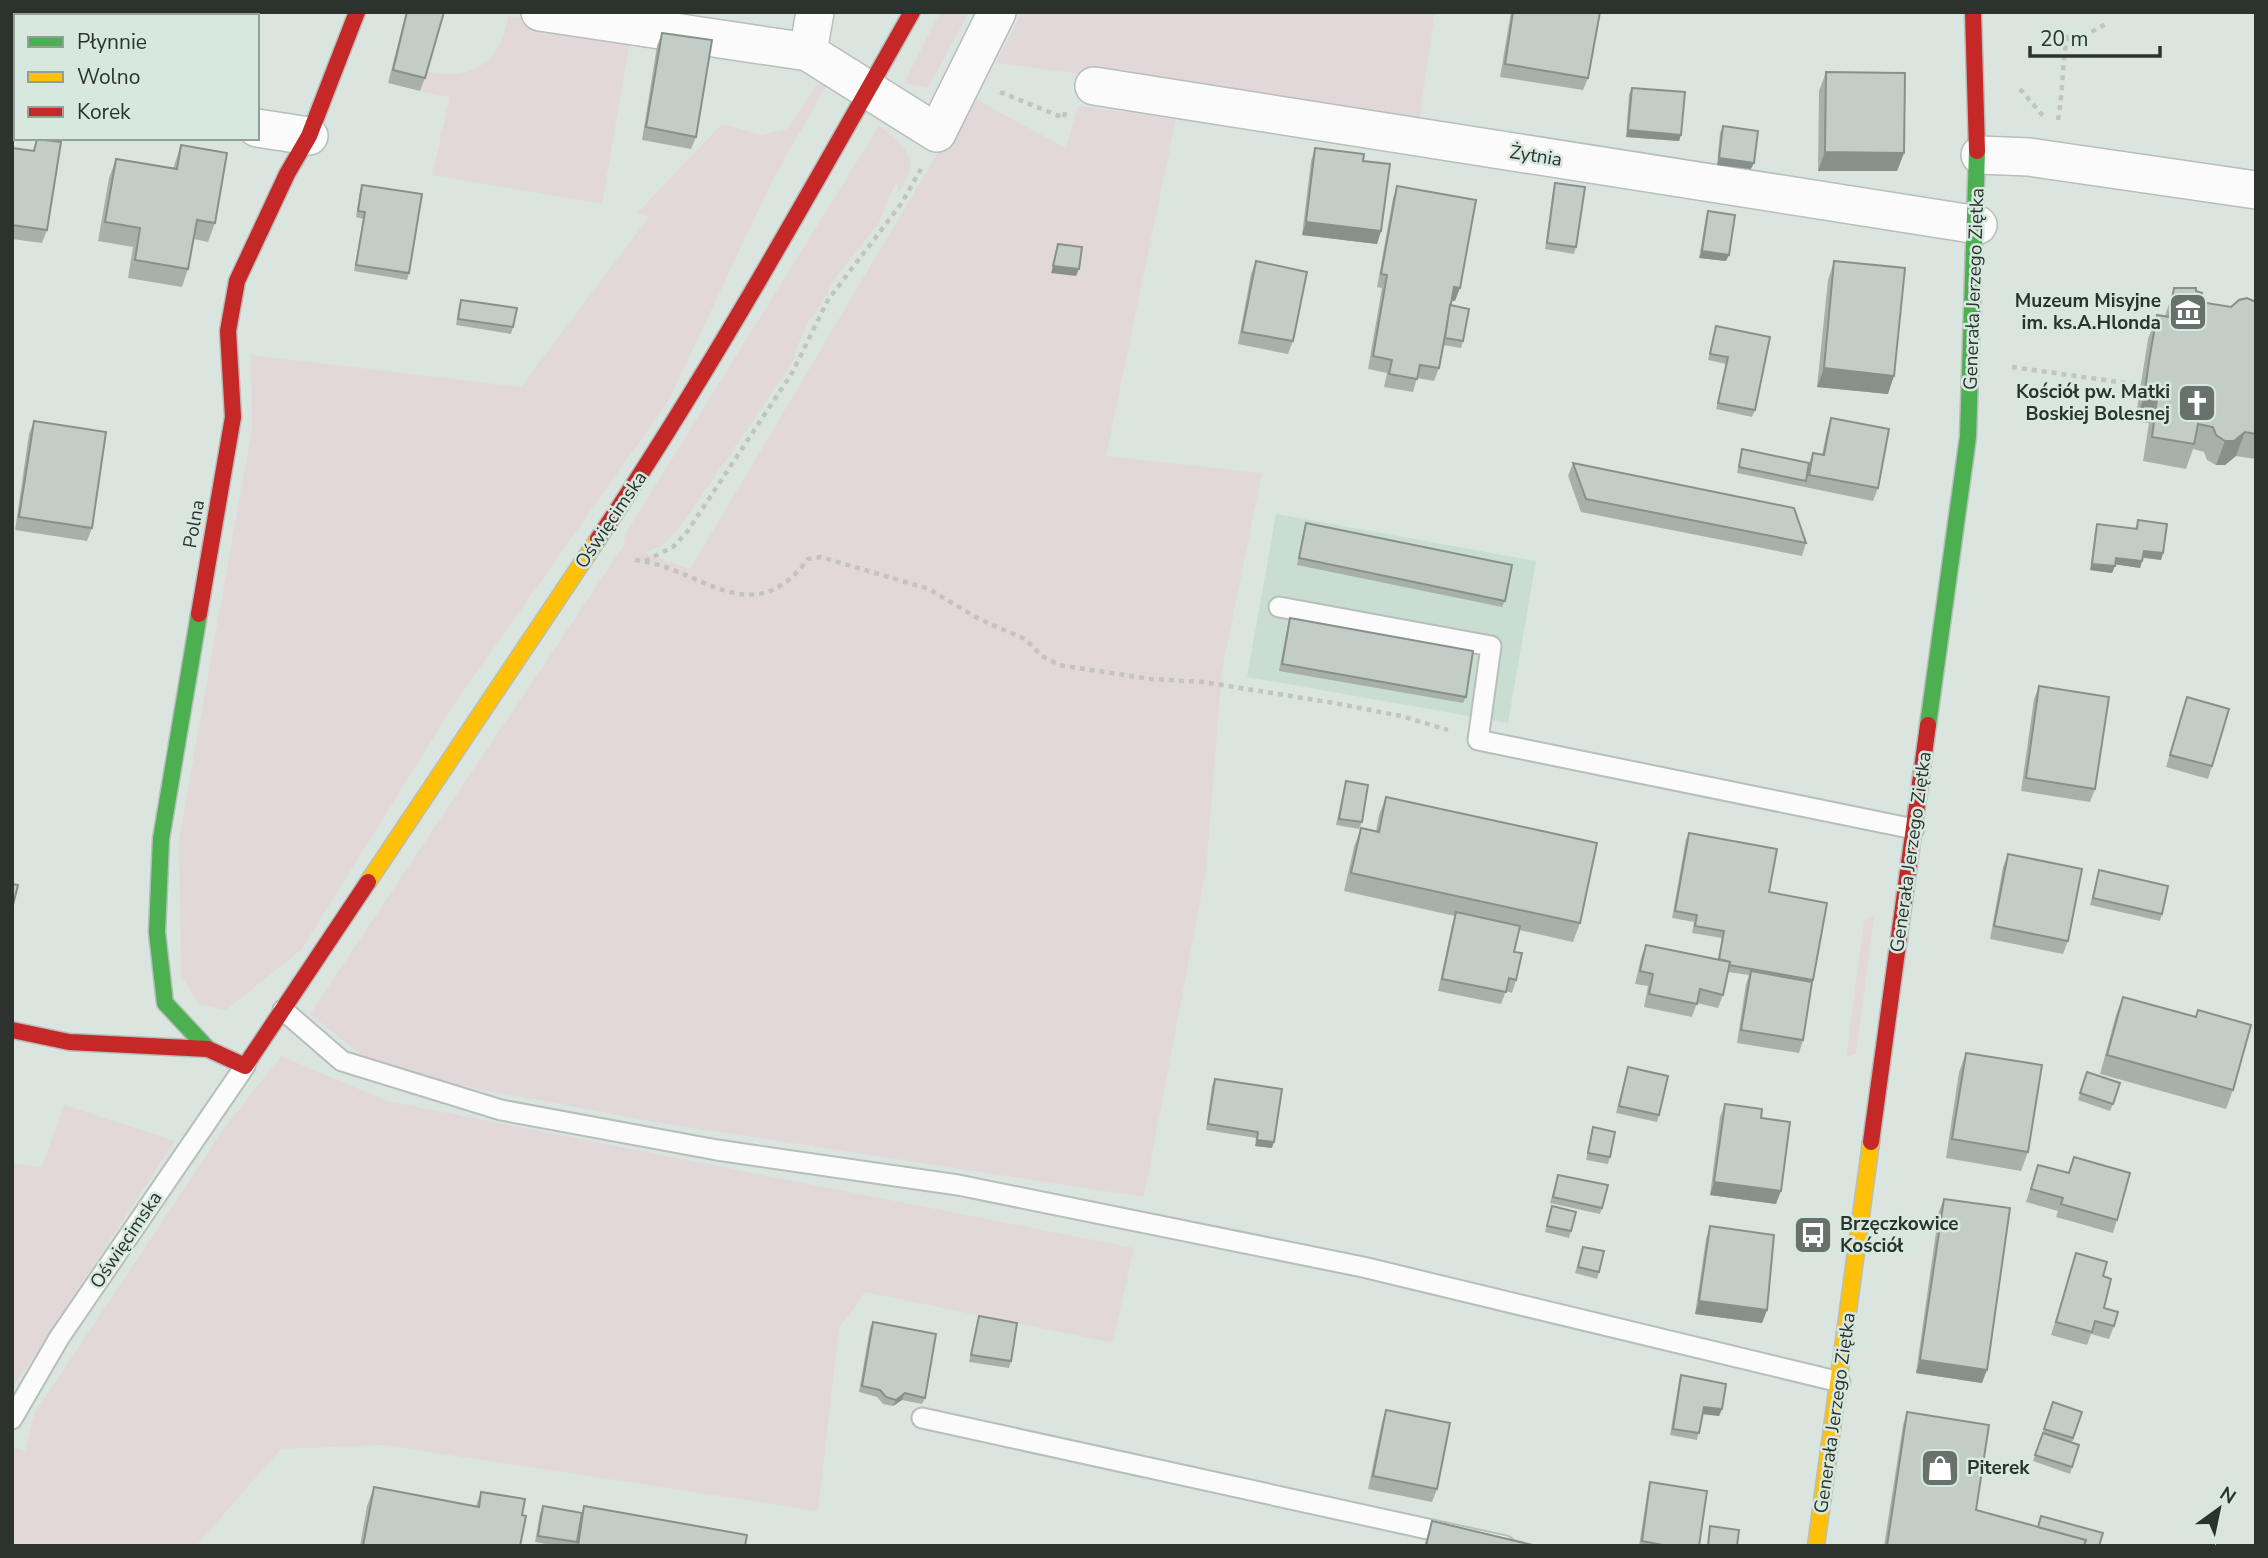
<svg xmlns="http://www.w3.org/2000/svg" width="2268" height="1558" font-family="'Nunito Sans',sans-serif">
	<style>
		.built { fill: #caddd3 }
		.green { fill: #e2d8d9 }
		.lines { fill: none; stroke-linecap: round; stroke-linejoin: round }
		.lane-casing { stroke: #b7bebb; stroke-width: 23 }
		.street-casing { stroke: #b7bebb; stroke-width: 40 }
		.fast-casing { stroke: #b7bebb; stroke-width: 19 }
		.slow-casing { stroke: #b7bebb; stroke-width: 19 }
		.jam-casing { stroke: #b7bebb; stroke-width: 19 }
		.path { stroke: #c2c4c2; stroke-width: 4.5; stroke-dasharray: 5 5; stroke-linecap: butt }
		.lane { stroke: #fafbfa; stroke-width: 19 }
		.street { stroke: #fafbfa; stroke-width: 37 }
		.fast { stroke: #4caf50; stroke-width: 16 }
		.slow { stroke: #ffc107; stroke-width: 16 }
		.jam { stroke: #c62828; stroke-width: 16 }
		.wall { fill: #a8b0ac }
		.shaded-wall { fill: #88908c }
		.building { fill: #c3cdc8; stroke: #88908c; stroke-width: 2 }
		.labels { text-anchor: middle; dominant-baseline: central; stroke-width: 5; stroke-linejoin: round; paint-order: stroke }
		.street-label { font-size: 19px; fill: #2c332f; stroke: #d7e9df }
		.poi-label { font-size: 19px; font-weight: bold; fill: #2c332f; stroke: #d7e9df; text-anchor: end }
	</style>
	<rect width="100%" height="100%" fill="#dbe5e0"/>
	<!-- built -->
	<polygon class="built" points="1276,514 1536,561 1508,723 1247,677"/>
	<!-- green -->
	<g class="green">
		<polygon points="940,12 969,12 928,88 904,83"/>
		<polygon points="1022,12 1435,12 1418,127 1182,87 996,63"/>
		<path d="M508 16 631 35 602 204 432 175 450 97 420 91 426 71C470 83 503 61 508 16Z"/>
		<polygon points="818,84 827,85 773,179 669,400 455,703 302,949 226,1010 199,1004 181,975 179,839 252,428 251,355 521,387 649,217 637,213 722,124 761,135 787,129"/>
		<path d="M971 97 1066 148 1078 106 1176 119 1106 456 1262 473 1222 671 1206 870 1144 1197 661 1123 442 1082 363 1056 310 1014 625 543 624 536 879 126C906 146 923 160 898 193V185L895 184 879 223 837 276 813 317H810L794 355 796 357 681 526 664 544 645 553 690 569Z"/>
		<polygon points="1869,917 1874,917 1856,1054 1846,1057 1864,921"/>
		<polygon points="281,1056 387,1101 1134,1248 1113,1343 865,1292 839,1329 818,1511 384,1445 281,1449 196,1546 12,1546 12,1448 25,1451 34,1414 224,1128"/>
		<polygon points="64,1105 175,1141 12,1389 12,1163 42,1167"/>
	</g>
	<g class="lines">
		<!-- lane casing -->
		<g class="lane-casing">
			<g id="lane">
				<polyline points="1279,607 1491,646 1478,740 1914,829"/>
				<polyline points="283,1010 342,1061 501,1110 717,1150 958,1185 1363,1267 1840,1382"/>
				<polyline points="922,1418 1505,1546"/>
				<polyline points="12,1419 59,1338 245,1066"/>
			</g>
		</g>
		<!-- street casing -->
		<g class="street-casing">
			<g id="street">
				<polyline points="540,12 808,52 937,133 997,12"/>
				<polyline points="808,52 815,12"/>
				<polyline points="1094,86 1978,225"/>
				<polyline points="12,91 16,92"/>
				<polyline points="257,128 309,136"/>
				<polyline points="1980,155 2029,157 2256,190"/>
			</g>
		</g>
		<!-- fast casing -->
		<g class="fast-casing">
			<g id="fast">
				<polyline points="199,614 161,839 157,932 165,1003 208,1049"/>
				<polyline points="1928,725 1968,437 1977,151"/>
			</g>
		</g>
		<!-- slow casing -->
		<g class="slow-casing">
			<g id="slow">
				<polyline points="368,882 598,539"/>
				<polyline points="1816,1546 1871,1142"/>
			</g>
		</g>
		<!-- jam casing -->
		<g class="jam-casing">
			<g id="jam">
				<polyline points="1973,12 1977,151"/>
				<path d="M598 539C712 369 811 190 912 12"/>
				<polyline points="199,614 233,417 228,331 237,281 287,174 309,136 357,12"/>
				<polyline points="12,1030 69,1042 208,1049 245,1066 368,882"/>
				<polyline points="1871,1142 1928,725"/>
			</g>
		</g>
		<!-- path -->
		<g class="path">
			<polyline points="2020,89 2044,117"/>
			<polyline points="1000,92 1064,118 1065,112"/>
			<path d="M2058 120C2063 92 2062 65 2067 37L2078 39 2106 24"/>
			<polyline points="2012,367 2140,385"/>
			<path d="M635 560C701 567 751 635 808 559L821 557 929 589 979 619 1025 639 1042 656 1059 665 1150 679 1203 682 1334 703 1401 716 1448 730"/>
			<polyline points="645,561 673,547 687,532 792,373 828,300 901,204 921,169"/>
		</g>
		<!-- lane -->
		<use href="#lane" class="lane"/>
		<!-- street -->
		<use href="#street" class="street"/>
		<!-- fast -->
		<use href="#fast" class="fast"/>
		<!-- slow -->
		<use href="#slow" class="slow"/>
		<!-- jam -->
		<use href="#jam" class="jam"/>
	</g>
	<!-- wall -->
	<g class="wall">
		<polygon points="406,12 444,12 425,78 420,91 388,83"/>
		<polygon points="1511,12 1600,12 1588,78 1583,90 1500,77"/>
		<polygon points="662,33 696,137 691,149 642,140 657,46"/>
		<polygon points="1826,72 1904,153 1897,171 1818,171 1819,91"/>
		<polygon points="1632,88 1681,135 1679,141 1626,137 1629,94"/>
		<polygon points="1723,126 1751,169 1717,165 1720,133"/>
		<polygon points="37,139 47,230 42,243 12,239 12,148 33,151"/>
		<polygon points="181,145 215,223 208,242 194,239 188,269 182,287 128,278 133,247 98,241 109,178 116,159 173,169"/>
		<polygon points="1315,148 1363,161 1381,231 1377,244 1302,235 1311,161"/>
		<polygon points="1555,183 1576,247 1574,254 1545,249 1553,190"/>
		<polygon points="362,185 409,273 407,280 354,271 363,219 356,217 360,191"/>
		<polygon points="1397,186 1455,301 1451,301 1450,305 1463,341 1461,348 1443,345 1439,368 1434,381 1417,378 1413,392 1384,387 1387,373 1368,369 1382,288 1377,287 1393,198"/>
		<polygon points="1708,211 1726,261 1699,258 1706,217"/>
		<polygon points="1256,261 1293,341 1288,354 1238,344 1251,274"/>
		<polygon points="1834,261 1888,394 1817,387 1828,280"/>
		<polygon points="2174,288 2196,291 2200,302 2231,307 2256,302 2256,459 2236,456 2225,465 2216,465 2207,460 2204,452 2193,449 2186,469 2143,461 2149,423 2135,421 2148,339 2157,315 2165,316"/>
		<polygon points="461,300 513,327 511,334 456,325 459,306"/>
		<polygon points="1716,326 1755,410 1752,417 1716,409 1726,364 1708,360"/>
		<polygon points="1831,418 1878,488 1873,501 1737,473 1742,449 1809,463 1813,453 1822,455 1827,431"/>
		<polygon points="34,421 92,528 87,541 15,530 29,434"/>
		<polygon points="1573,463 1806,543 1802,556 1581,512 1568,476"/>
		<polygon points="2138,520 2163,553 2161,560 2143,558 2140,568 2115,564 2112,573 2090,570 2095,531 2097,524 2135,529"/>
		<polygon points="1306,523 1505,601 1502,607 1297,565 1304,529"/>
		<polygon points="1290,618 1466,697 1463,703 1279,671 1288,624"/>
		<polygon points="2039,686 2095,789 2090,802 2021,791 2034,699"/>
		<polygon points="2187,697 2212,766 2208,779 2166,767"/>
		<polygon points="1346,781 1362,822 1359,829 1336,825 1344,787"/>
		<polygon points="1386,797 1580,923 1573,942 1519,930 1514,952 1516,980 1512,993 1506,991 1501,1004 1438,991 1452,925 1455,916 1344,891 1354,847 1361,828 1376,831 1379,815"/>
		<polygon points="1689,833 1769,892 1813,980 1811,986 1803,1040 1799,1053 1737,1043 1746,984 1749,975 1728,972 1723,995 1718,1008 1697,1003 1692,1017 1644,1007 1648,986 1635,984 1641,958 1646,945 1718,959 1722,938 1692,933 1694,922 1672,918 1686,839"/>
		<polygon points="2008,854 2068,941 2063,954 1990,939 2003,867"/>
		<polygon points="2099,870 2162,914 2160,921 2090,905"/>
		<polygon points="2123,997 2195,1017 2198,1010 2233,1090 2226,1109 2100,1074 2116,1015"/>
		<polygon points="1966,1053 2028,1152 2021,1171 1946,1158 1959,1072"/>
		<polygon points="1628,1067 1659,1115 1657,1122 1616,1113"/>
		<polygon points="2087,1072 2113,1104 2110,1111 2078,1100"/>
		<polygon points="1215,1079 1272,1148 1255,1146 1256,1138 1206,1130 1212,1086"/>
		<polygon points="1725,1104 1761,1118 1776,1204 1710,1195 1720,1117"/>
		<polygon points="1593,1127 1610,1157 1608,1164 1586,1160"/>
		<polygon points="2074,1157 2117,1220 2113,1233 2056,1217 2058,1211 2026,1202 2038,1165 2068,1173"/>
		<polygon points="1558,1175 1602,1208 1600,1214 1550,1203"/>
		<polygon points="1944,1199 1982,1383 1916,1373 1939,1211"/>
		<polygon points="1552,1206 1571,1231 1569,1238 1545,1232"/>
		<polygon points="1710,1226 1767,1310 1762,1323 1695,1314 1706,1239"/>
		<polygon points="1583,1247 1599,1272 1597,1279 1575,1273"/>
		<polygon points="2076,1253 2103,1276 2104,1308 2114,1326 2109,1339 2091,1334 2087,1345 2051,1335"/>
		<polygon points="979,1316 1011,1361 1009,1368 969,1362 977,1323"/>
		<polygon points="873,1322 925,1398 922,1404 902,1400 893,1406 883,1404 877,1397 859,1392 870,1328"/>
		<polygon points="1681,1375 1722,1409 1719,1416 1703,1414 1697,1440 1670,1435 1679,1382"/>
		<polygon points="2053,1402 2082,1412 2072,1443 2079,1445 2070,1474 2033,1461"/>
		<polygon points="1386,1410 1437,1489 1432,1502 1368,1489 1382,1422"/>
		<polygon points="1907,1412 1976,1510 2099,1546 1884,1546 1903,1425"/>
		<polygon points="1650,1482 1699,1546 1639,1546 1648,1489"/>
		<polygon points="374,1487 476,1506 481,1492 522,1515 520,1546 360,1546 367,1506"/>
		<polygon points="543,1506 582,1513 584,1506 745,1546 557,1546 535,1542 540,1513"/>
		<polygon points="1432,1521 1537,1546 1424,1546"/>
	</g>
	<!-- shaded-wall -->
	<g class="shaded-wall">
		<polygon points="1628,130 1681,135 1679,141 1626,137"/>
		<polygon points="1825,152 1904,153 1897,171 1818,171"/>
		<polygon points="1719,158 1754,163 1751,169 1717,165"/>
		<polygon points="1306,222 1381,231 1377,244 1302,235"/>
		<polygon points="1702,251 1729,255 1726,261 1699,258"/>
		<polygon points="1053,266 1079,269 1076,276 1051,273"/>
		<polygon points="1454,287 1460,288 1455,301 1449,300"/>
		<polygon points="1824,368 1894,376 1888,394 1817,387"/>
		<polygon points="2144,397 2157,399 2149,423 2135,421"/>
		<polygon points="2245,432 2236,456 2225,465 2216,465 2225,441"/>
		<polygon points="2144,551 2163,553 2161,560 2141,557"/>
		<polygon points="2116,558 2142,561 2140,568 2113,564"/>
		<polygon points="2092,564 2115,566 2112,573 2090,570"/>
		<polygon points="1257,1140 1274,1142 1272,1148 1255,1146"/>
		<polygon points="1714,1182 1781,1191 1776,1204 1710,1195"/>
		<polygon points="1699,1301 1767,1310 1762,1323 1695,1314"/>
		<polygon points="1920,1360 1987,1370 1982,1383 1916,1373"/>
		<polygon points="905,1393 902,1400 893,1406 896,1400"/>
		<polygon points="1704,1407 1722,1409 1719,1416 1701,1414"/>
	</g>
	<!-- building -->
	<g class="building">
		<rect x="156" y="12" width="80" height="4"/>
		<polygon points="407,12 444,12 425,78 393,70"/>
		<polygon points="1513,12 1600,12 1588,78 1505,64"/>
		<polygon points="662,33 712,40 696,137 646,127"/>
		<polygon points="1826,72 1905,73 1904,153 1825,152"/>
		<polygon points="1632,88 1685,92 1681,135 1628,130"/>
		<polygon points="1723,126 1758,131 1754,163 1719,158"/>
		<polygon points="37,139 61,142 47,230 12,225 12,148 34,151"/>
		<polygon points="181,145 227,153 215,223 197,220 188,269 135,260 140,228 105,222 116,159 177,169"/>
		<polygon points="1315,148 1364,154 1363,161 1390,164 1381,231 1306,222"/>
		<polygon points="1555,183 1585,187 1576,247 1547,243"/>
		<polygon points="362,185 422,194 409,273 356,265 365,212 358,211"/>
		<polygon points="1397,186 1476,200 1460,288 1454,287 1439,368 1420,365 1417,379 1389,374 1392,360 1373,356 1387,275 1381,274"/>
		<polygon points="1708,211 1735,215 1729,255 1702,251"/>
		<polygon points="1058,244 1082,247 1079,269 1053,266"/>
		<polygon points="1256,261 1307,272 1293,341 1242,332"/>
		<polygon points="1834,261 1905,268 1894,376 1824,368"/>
		<polygon points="2174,288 2196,288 2196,291 2202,293 2200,302 2231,307 2239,300 2247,298 2256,302 2256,434 2245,432 2234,441 2225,441 2216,435 2213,427 2198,424 2194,444 2152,437 2157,399 2144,397 2149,361 2157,315 2169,317"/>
		<polygon points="461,300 517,308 513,327 458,319"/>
		<polygon points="1450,305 1469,309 1463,341 1445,338"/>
		<polygon points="1716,326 1770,337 1755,410 1718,403 1728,357 1710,354"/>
		<polygon points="1831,418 1889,429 1878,488 1809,475 1813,453 1824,455"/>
		<polygon points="34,421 106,432 92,528 19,517"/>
		<polygon points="1742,449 1809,463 1806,481 1739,467"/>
		<polygon points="1573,463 1794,508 1806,543 1586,499"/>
		<polygon points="2138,520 2167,524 2163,553 2144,551 2142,561 2116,558 2115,566 2092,564 2097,524 2137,529"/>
		<polygon points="1306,523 1512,565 1505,601 1299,558"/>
		<polygon points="1290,618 1473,651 1466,697 1282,664"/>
		<polygon points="2039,686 2109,697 2095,789 2026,778"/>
		<polygon points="2187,697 2229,709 2212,766 2170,755"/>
		<polygon points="1346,781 1368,785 1362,822 1339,819"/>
		<polygon points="1386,797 1597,843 1580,923 1351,873 1361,828 1379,832"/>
		<polygon points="1689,833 1777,849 1769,892 1827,903 1813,980 1729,965 1730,962 1719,959 1724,931 1695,926 1697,915 1675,911"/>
		<polygon points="2008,854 2082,869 2068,941 1994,926"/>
		<polygon points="2099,870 2168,886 2162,914 2093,898"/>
		<polygon points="12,884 18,885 12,909"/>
		<polygon points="1456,912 1520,926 1514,952 1522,953 1516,980 1509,978 1506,992 1442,979"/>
		<polygon points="1646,945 1730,962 1723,995 1700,989 1697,1004 1649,994 1653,974 1640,971"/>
		<polygon points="1751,971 1812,982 1803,1040 1741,1030"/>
		<polygon points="2123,997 2196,1017 2198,1010 2251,1025 2233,1090 2107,1055"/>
		<polygon points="1966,1053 2042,1065 2028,1152 1952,1139"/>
		<polygon points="1628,1067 1668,1076 1659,1115 1619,1106"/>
		<polygon points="2087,1072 2120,1083 2113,1104 2080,1093"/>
		<polygon points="1215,1079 1282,1089 1274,1142 1257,1140 1258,1132 1208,1124"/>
		<polygon points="1725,1104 1762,1109 1761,1118 1790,1122 1781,1191 1714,1182"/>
		<polygon points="1593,1127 1615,1132 1610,1157 1588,1153"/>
		<polygon points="2074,1157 2130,1173 2117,1220 2061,1204 2063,1198 2031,1189 2038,1165 2069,1173"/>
		<polygon points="1558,1175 1608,1185 1602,1208 1553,1197"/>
		<polygon points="1944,1199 2010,1208 1987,1370 1920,1360"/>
		<polygon points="1552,1206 1576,1212 1571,1231 1547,1226"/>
		<polygon points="1710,1226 1774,1235 1767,1310 1699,1301"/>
		<polygon points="1583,1247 1604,1251 1599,1272 1578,1267"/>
		<polygon points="2076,1253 2107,1262 2103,1276 2111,1279 2104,1308 2118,1312 2114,1326 2095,1321 2092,1332 2056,1322"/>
		<polygon points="979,1316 1017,1323 1011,1361 971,1355"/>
		<polygon points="873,1322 936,1334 925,1398 905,1393 896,1400 886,1397 880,1390 862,1386"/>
		<polygon points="1681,1375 1726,1384 1722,1409 1704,1407 1699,1433 1673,1429"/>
		<polygon points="2053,1402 2082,1412 2073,1438 2044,1429"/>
		<polygon points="1386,1410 1450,1423 1437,1489 1373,1476"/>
		<polygon points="1907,1412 1989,1425 1976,1510 2086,1540 2084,1546 1887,1546"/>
		<polygon points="2043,1433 2079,1445 2072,1467 2035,1455"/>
		<polygon points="1650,1482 1707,1491 1699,1546 1668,1546 1642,1541"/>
		<polygon points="374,1487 479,1507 481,1492 525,1499 522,1515 526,1516 520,1546 363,1546"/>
		<polygon points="543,1506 582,1513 577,1542 538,1536"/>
		<polygon points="584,1506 747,1535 745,1546 578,1546"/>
		<polygon points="2041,1516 2103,1533 2099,1546 2084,1546 2086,1540 2038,1527"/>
		<polygon points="1432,1521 1537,1546 1426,1546"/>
		<polygon points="1710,1526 1739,1530 1737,1546 1708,1546"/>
	</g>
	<!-- icons -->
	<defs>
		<g id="museum-square" transform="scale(2.0125)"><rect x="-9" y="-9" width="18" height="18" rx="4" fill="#69716d" stroke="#d7e9df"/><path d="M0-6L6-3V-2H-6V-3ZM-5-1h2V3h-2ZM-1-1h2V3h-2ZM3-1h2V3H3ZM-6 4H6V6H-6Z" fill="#fff"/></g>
		<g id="church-square" transform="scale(2.0125)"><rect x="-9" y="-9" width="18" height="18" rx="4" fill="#69716d" stroke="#d7e9df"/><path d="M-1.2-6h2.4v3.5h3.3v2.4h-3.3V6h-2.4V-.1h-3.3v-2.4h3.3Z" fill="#fff"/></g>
		<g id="bus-square" transform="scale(2.0125)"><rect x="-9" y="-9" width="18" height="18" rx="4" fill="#69716d" stroke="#d7e9df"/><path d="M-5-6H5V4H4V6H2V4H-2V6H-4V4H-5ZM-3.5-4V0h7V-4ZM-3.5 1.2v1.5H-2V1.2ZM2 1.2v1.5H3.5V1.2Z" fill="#fff"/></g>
		<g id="shop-square" transform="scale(2.0125)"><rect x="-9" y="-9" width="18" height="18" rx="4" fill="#69716d" stroke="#d7e9df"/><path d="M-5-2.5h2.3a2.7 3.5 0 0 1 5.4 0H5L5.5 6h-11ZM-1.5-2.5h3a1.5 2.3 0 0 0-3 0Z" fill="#fff"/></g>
	</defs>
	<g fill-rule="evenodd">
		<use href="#museum-square" x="2188" y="312"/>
		<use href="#church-square" x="2197" y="403"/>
		<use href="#bus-square" x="1813" y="1235"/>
		<use href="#shop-square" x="1940" y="1468"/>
	</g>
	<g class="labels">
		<!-- street labels -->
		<g class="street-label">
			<text transform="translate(1536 156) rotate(9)">Żytnia</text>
			<text transform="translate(1974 289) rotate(-88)">Generała Jerzego Ziętka</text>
			<text transform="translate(611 520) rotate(-56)">Oświęcimska</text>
			<text transform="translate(194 524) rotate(-80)">Polna</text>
			<text transform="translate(1911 852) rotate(-82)">Generała Jerzego Ziętka</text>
			<text transform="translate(126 1240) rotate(-56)">Oświęcimska</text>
			<text transform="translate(1835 1413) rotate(-82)">Generała Jerzego Ziętka</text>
		</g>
		<!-- poi labels -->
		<g class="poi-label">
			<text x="2161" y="301">Muzeum Misyjne<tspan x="2161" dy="22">im. ks.A.Hlonda</tspan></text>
			<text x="2170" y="392">Kościół pw. Matki<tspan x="2170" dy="22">Boskiej Bolesnej</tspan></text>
			<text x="1840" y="1224" text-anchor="start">Brzęczkowice<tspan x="1840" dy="22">Kościół</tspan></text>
			<text x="1967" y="1468" text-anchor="start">Piterek</text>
		</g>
	</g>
	<!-- border -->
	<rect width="2268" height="1558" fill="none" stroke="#2c332f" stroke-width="28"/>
	<!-- legend -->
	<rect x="14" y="14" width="245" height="126" fill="#d7e9df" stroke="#93a099" stroke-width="2"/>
	<rect x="28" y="37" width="35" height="10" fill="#4caf50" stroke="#93a099" stroke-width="2"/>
	<text x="77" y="49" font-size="21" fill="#2c332f">Płynnie</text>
	<rect x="28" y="72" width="35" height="10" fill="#ffc107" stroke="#93a099" stroke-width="2"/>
	<text x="77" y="84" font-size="21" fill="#2c332f">Wolno</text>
	<rect x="28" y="107" width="35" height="10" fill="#c62828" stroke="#93a099" stroke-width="2"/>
	<text x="77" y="119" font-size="21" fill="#2c332f">Korek</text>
	<!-- north arrow -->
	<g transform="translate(2219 1509) rotate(33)" stroke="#d7e9df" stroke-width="5" paint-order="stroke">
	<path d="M0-5L12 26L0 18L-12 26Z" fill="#2c332f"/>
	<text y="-10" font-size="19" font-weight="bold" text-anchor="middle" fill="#2c332f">N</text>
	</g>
	<!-- scale -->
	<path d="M2030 46v10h130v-10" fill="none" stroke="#2c332f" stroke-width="3.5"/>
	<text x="2040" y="46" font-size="21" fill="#2c332f" stroke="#d7e9df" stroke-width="5" paint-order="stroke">20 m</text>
</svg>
